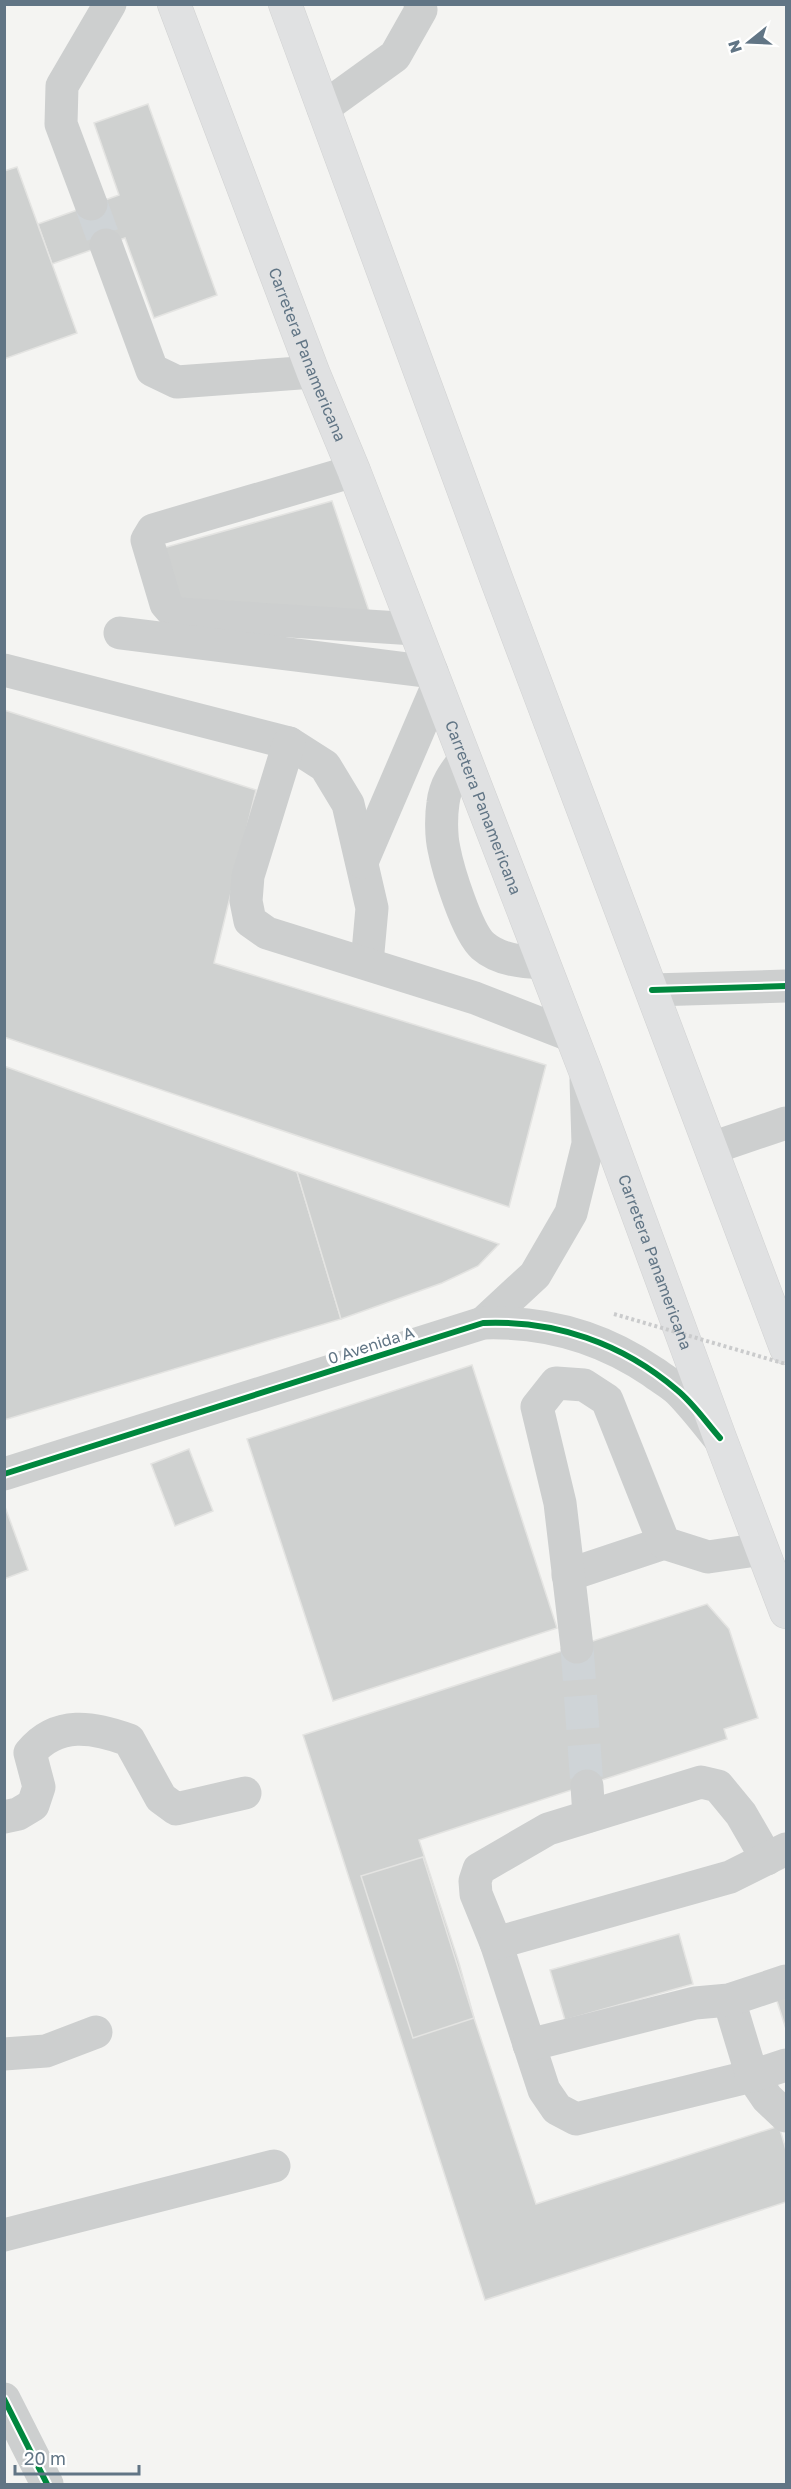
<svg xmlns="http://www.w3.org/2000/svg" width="791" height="2489" font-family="'Golos Text',sans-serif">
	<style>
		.building { fill: #cfd1d0; stroke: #e4e4e2; stroke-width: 1.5 }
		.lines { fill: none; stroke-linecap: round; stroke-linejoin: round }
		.minor-tunnel { stroke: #cfd4d7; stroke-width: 33; stroke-dasharray: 33 16; stroke-linecap: butt }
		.highway-casing { stroke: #d1d2d2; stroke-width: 34 }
		.minor { stroke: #cdcfcf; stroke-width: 33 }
		.highway { stroke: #e0e1e2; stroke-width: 33 }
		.path-bridge { stroke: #cacbcc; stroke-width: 4; stroke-dasharray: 3 3; stroke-linecap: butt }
		.cycleway-casing { stroke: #fff; stroke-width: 10 }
		.cycleway { stroke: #00873e; stroke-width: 6 }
		.labels { text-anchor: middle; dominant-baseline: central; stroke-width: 6; stroke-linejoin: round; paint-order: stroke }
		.street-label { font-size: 16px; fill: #617585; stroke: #fff }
	</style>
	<rect width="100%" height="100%" fill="#f4f4f2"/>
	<!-- building -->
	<g class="building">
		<polygon points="148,104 217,295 154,318 125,238 52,264 38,224 119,195 94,123"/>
		<polygon points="17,167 77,333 4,359 4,171"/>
		<polygon points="332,501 369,611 177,600 163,548"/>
		<polygon points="4,710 256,790 214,963 546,1065 509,1207 4,1037"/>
		<polygon points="4,1066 297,1172 341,1319 4,1420"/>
		<polygon points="297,1172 385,1203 499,1244 478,1266 442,1283 341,1319"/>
		<polygon points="472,1365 557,1628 333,1701 247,1439"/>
		<polygon points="189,1449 213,1511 175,1526 151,1464"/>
		<polygon points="4,1504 28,1570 4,1579"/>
		<polygon points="707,1604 729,1629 758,1718 724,1729 727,1739 419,1840 459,1963 474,2018 536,2204 779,2126 786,2150 786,2202 485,2300 303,1735"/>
		<polygon points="423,1857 474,2018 413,2038 361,1876"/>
		<polygon points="679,1934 693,1984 565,2020 550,1970"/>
		<polygon points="786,1991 786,2029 775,1995"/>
	</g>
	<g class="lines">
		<!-- minor-tunnel -->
		<g class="minor-tunnel">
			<polyline points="91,204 106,245"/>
			<polyline points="577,1647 587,1786"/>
		</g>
		<!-- highway casing -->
		<g class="highway-casing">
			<g id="highway">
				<path id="s1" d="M174 4 313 372 354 471 586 1073 720 1438 786 1612"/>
				<polyline points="285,4 496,578 786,1348"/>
			</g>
		</g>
		<!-- minor -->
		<g class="minor">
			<polyline points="323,108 395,56 421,10 420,4"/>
			<polyline points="91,204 61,124 62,86 110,4"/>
			<polyline points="106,245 152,370 177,382 313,372"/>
			<polyline points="354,471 153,530 147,540 166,604 173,612 179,614 415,629"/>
			<polyline points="120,633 432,672"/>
			<polyline points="4,670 289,743 325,766 348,804 372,908 367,963"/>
			<polyline points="289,743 248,876 246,901 250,921 267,933 475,998 572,1036"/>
			<path d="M465 759C454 773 445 785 443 803 441 816 441 836 444 849 448 870 467 932 483 946 499 960 523 962 543 963"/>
			<polyline points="362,862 437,687"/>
			<polyline points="652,990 786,986"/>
			<polyline points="712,1148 786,1123"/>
			<polyline points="483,1323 535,1275 571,1213 588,1144 586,1080"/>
			<path d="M4 1474 483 1323C545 1321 602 1337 653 1372 661 1378 672 1384 679 1391 693 1405 706 1422 718 1437"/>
			<polyline points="568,1575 664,1543"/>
			<polyline points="577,1647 560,1503 537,1407 556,1383 584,1385 607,1400 664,1543 708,1557 762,1549"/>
			<polyline points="587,1786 589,1816"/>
			<path d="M4 1817 18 1814 33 1805 39 1787 30 1753C57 1720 94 1727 129 1740L161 1798 176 1809 245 1793"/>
			<polyline points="767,1859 741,1814 718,1786 701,1782 548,1829 479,1869 475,1881 476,1894 496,1943 544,2090 557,2109 576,2119 752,2076 767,2098 786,2116"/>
			<polyline points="496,1943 730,1877 786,1849"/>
			<polyline points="729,2000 752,2076 786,2065"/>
			<polyline points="529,2045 695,2003 729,2000 786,1981"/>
			<polyline points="4,2054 46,2051 96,2032"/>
			<polyline points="4,2235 274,2166"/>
			<polyline points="4,2399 47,2484"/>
		</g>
		<!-- highway -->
		<use href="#highway" class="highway"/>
		<!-- path-bridge -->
		<polyline class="path-bridge" points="614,1314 786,1364"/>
		<!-- cycleway casing -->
		<g class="cycleway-casing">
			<g id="cycleway">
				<polyline points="652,990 786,986"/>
				<path d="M4 1474 483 1323C555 1320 622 1343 677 1390 693 1403 706 1422 720 1438"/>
				<polyline points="4,2399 47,2484"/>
			</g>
		</g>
		<!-- cycleway -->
		<use href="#cycleway" class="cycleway"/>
	</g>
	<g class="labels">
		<!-- street labels -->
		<g class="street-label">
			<text stroke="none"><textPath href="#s1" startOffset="375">Carretera Panamericana</textPath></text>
			<text stroke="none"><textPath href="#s1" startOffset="861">Carretera Panamericana</textPath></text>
			<text stroke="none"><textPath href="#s1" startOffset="1347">Carretera Panamericana</textPath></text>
			<text transform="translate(371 1345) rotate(-18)">0 Avenida A</text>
		</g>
	</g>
	<!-- border -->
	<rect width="791" height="2489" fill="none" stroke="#617585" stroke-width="12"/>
	<!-- north arrow -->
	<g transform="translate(749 42) rotate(252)" stroke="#ffffff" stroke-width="4.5" paint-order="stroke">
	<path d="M0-4.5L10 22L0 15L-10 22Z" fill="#617585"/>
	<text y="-9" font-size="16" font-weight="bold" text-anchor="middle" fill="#617585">N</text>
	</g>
	<!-- scale -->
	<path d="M15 2465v9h124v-9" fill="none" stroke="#617585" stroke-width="3"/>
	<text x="24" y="2465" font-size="18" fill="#617585" stroke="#ffffff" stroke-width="4.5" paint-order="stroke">20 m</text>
</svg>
